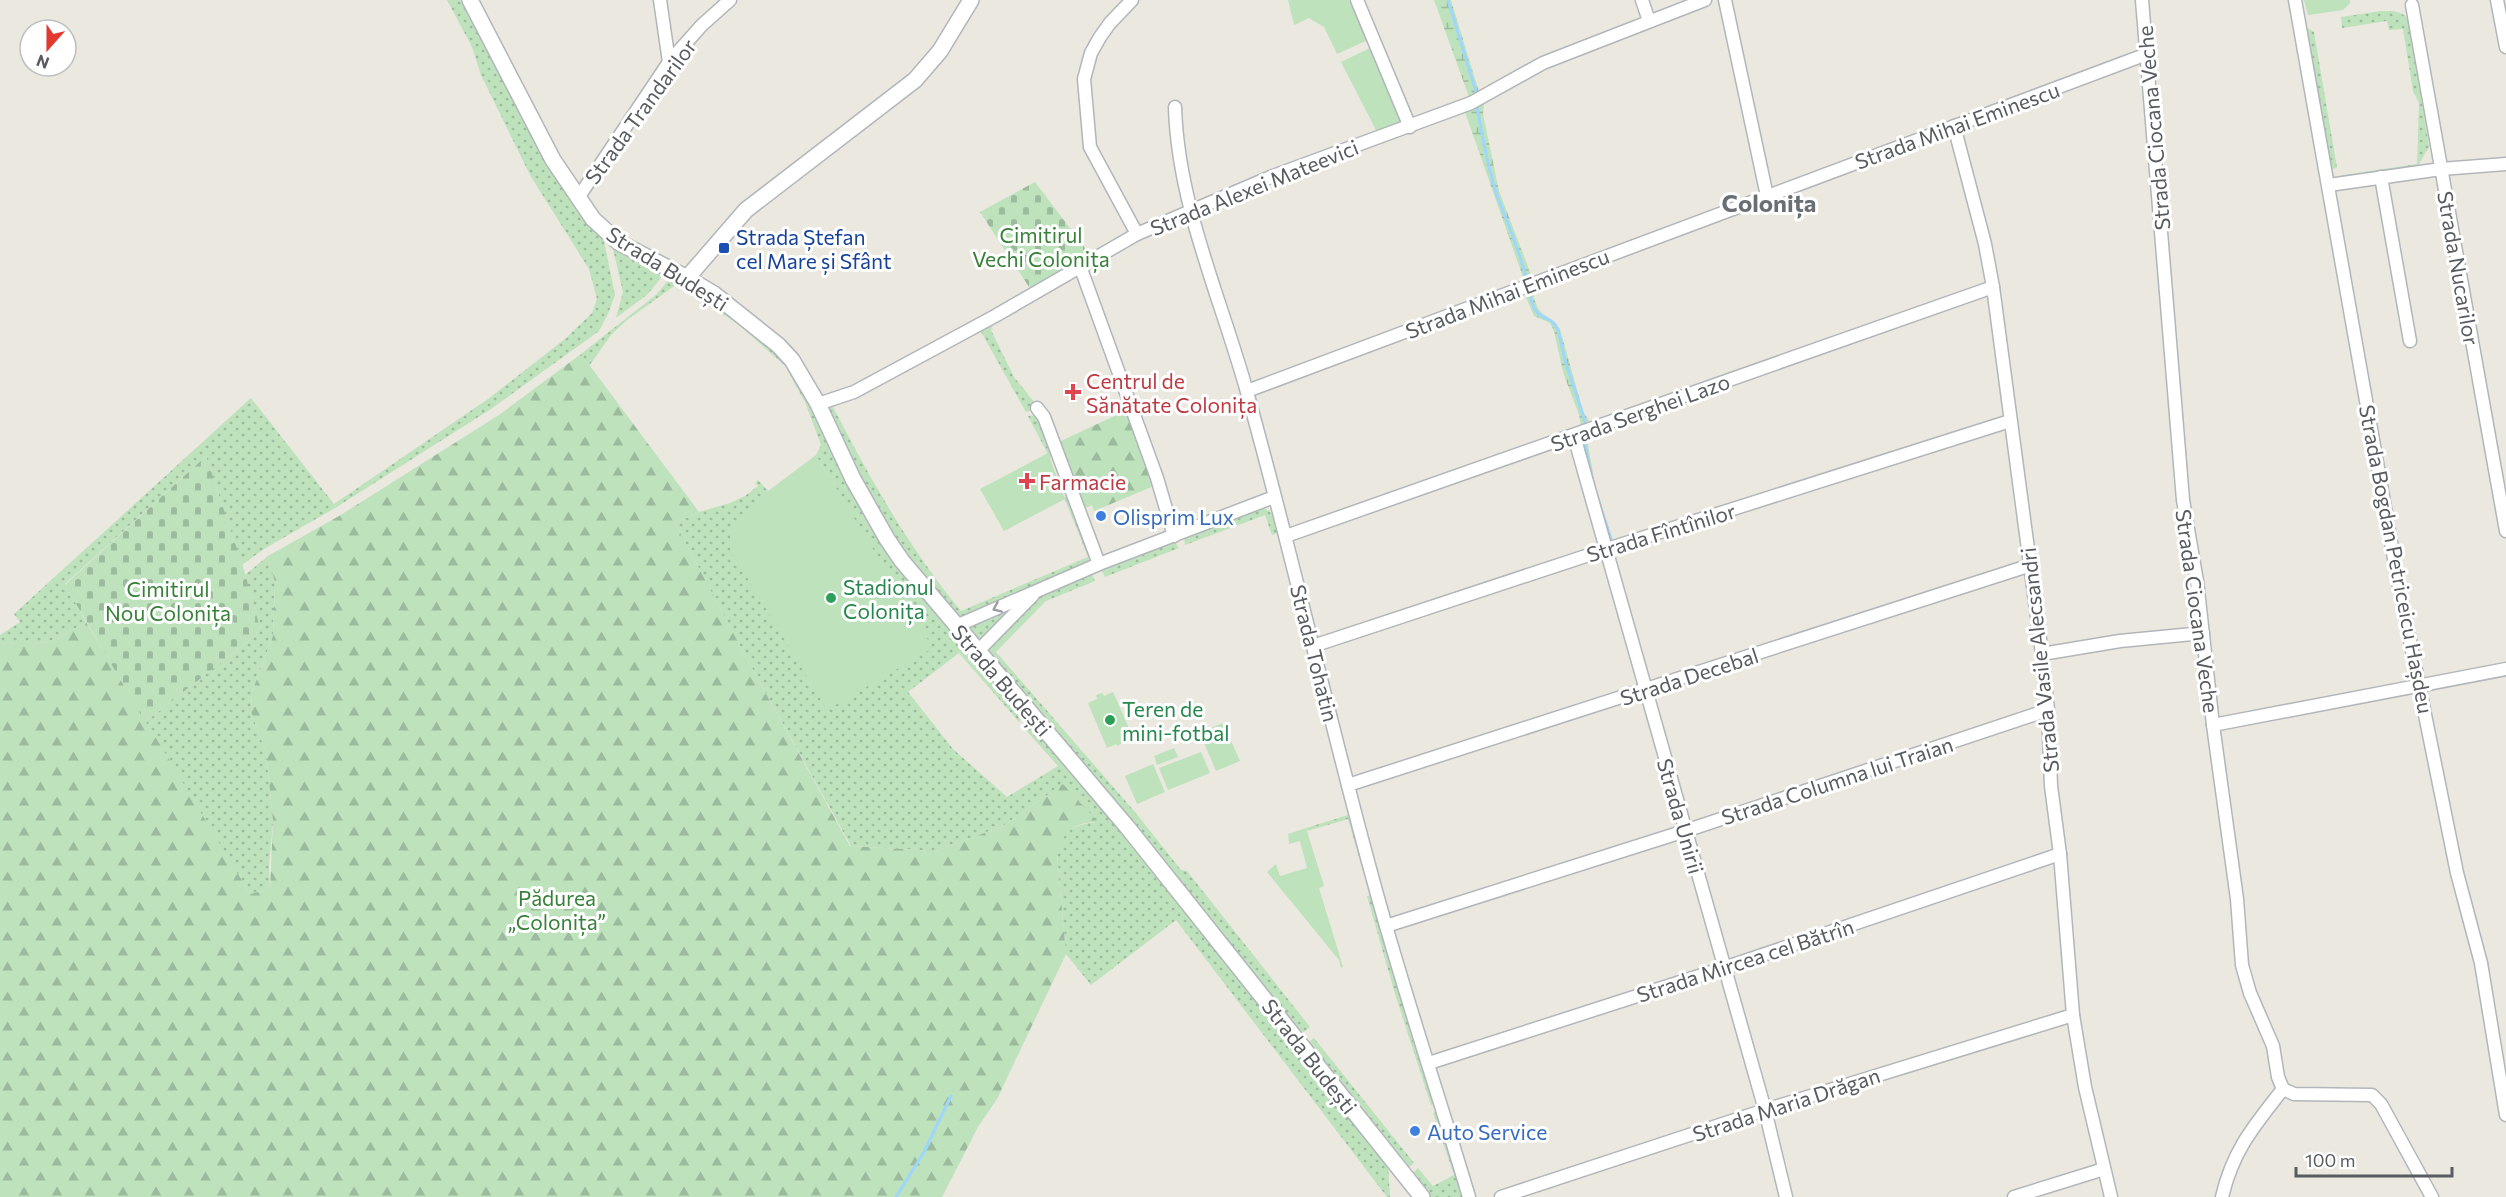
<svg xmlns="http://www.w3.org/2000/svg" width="2506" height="1197" font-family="Commissioner,sans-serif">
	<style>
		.grass { fill: url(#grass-dots) }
		.forest { fill: url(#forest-firs) }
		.wetland { fill: url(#wetland-marsh) }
		.cemetery { fill: url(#cemetery-stones) }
		.green { fill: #bde2bc }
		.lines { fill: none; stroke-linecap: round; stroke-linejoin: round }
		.stream { stroke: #9fd6fb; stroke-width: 3 }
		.minor-casing { stroke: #b2b6ba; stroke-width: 15 }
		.tertiary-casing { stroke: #b2b6ba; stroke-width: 18 }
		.minor { stroke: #fff; stroke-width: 12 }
		.tertiary { stroke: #fff; stroke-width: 15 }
		.oneway { stroke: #9b9da0 }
		.transit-dot { fill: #1a4fb4; stroke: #fff; stroke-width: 2 }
		.health-dot { fill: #e0444e; stroke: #fff; stroke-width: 2 }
		.shop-dot { fill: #3f7fe0; stroke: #fff; stroke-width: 2 }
		.leisure-dot { fill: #2e9e5b; stroke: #fff; stroke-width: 2 }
		.labels { text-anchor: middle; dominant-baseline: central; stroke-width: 6; stroke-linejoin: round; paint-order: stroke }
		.street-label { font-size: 21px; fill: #585c60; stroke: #fff }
		.park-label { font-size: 21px; fill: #378138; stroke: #fff }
		.transit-label { font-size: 21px; fill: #164399; stroke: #fff; text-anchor: start }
		.health-label { font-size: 21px; fill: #be3a42; stroke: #fff; text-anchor: start }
		.shop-label { font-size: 21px; fill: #366cbe; stroke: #fff; text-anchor: start }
		.leisure-label { font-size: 21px; fill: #27864d; stroke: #fff; text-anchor: start }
		.quarter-label { font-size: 24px; font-weight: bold; fill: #696e72; stroke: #fff }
	</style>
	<defs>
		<pattern id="grass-dots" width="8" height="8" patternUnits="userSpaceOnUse" patternTransform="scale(1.5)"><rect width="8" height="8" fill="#bde2bc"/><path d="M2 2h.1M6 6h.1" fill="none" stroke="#9cba9c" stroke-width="1.8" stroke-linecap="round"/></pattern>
		<pattern id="forest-firs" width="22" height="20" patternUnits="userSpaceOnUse" patternTransform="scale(1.5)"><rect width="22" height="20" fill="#bde2bc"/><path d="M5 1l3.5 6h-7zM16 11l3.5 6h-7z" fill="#9cba9c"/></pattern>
		<pattern id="wetland-marsh" width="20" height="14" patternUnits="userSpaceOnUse" patternTransform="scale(1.5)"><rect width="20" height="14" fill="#bde2bc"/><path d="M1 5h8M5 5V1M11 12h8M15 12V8" fill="none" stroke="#9cba9c"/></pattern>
		<pattern id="cemetery-stones" width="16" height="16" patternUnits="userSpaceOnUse" patternTransform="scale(1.5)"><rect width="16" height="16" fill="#bde2bc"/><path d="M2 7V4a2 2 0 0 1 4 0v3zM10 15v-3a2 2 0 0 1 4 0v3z" fill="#9cba9c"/></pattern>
	</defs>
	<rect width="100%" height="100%" fill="#ebe8df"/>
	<!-- grass -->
	<g class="grass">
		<path d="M447 0H460L541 151 574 205 604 241 615 295 608 314 599 331 491 409 335 508 264 549 242 565 206 456 65 584 86 622C50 644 43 646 0 643V635L20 622 14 614 251 398 334 504 488 399 565 339 592 313 597 299 589 269 530 175 481 75 472 47Z"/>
		<path d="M2381 11C2393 11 2401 10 2409 20L2429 147 2418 166 2395 171 2338 178V176L2417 164 2419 103 2413 91 2403 29 2389 30 2387 21 2342 28 2341 17Z"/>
		<polygon points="2307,28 2314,32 2337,168 2331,169"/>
		<polygon points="613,249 643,266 664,274 648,294 616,318 623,292"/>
		<polygon points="670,278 697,295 677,284 627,320 611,335 589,366 581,354 657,294"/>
		<polygon points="710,300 741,320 786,362 783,364 739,325 706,302"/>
		<polygon points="993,324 991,330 1014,377 1039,408 1026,412 980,330"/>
		<path d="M787 370H793L863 515 892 560 925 601 1025 714 1019 722 959 653 908 692 953 749 1007 797 1058 766 1024 728 1031 721 1388 1164 1390 1197H1387L1176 920 1091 985 1066 954 1057 854C1062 830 1075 824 1097 822L1063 784 1003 826 936 851 851 846 748 661 675 523 699 512 730 503 745 496 758 486 755 483 758 480 768 491 731 532 932 648 816 455 821 445 805 402Z"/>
		<path d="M832 405C869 477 909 548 961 611L1088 557 1064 497 1070 496 1091 551 1087 564 963 617 955 618 887 530 825 407Z"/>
		<polygon points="1037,415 1054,455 1050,458 1028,416"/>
		<path d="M1259 507C1274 510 1275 518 1280 532L1272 535 1265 515 1185 545 1184 536Z"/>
		<polygon points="1169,542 1175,542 1179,548 1105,577 1101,569"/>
		<polygon points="268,556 275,583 273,636 252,692 251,712 266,752 273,821 269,867 270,889 250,894 145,722 256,635 260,628 245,575"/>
		<polygon points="1092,573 1095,581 1046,601 996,652 1135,812 1181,870 1187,871 1310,1027 1300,1035 1135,825 989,656 989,646 1042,593"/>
		<polygon points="1008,610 1009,612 982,641 979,641 968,628"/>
		<polygon points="1348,815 1366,875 1364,875 1348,819 1307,831 1306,828"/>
		<polygon points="1372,895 1435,1103 1431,1105 1395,994 1367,896"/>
		<polygon points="1314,1038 1414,1163 1407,1169 1307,1044"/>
		<polygon points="1437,1110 1464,1197 1429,1197 1412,1174 1418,1168 1433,1186 1454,1175 1433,1113"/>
	</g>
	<!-- forest -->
	<g class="forest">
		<path d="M581 354 699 512 675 523 748 661 850 846 936 851 1003 826 1063 784 1098 822C1075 822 1062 831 1057 855L1066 954 997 1099 978 1127 942 1197H0V643C43 646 50 644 86 622L250 894 270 889 273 821 266 752 251 712 252 692 273 636 275 583 268 556 339 516 499 415Z"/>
		<polygon points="1127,410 1154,486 1094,511 1092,505 1083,509 1059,447 1061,441"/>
	</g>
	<!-- wetland -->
	<g class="wetland">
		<polygon points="1434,0 1451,0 1479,92 1469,97"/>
		<polygon points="1484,104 1483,114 1499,191 1532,277 1524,280 1465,112"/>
		<path d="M1533 292C1538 320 1546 310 1560 329L1583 411 1589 421 1581 426 1579 415 1563 372 1554 331 1550 323 1534 316 1525 295Z"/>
		<polygon points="1587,439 1595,485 1613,542 1608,544 1580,450 1582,441"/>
	</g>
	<!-- cemetery -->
	<g class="cemetery">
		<polygon points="1035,182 1091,256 1031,290 980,212"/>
		<polygon points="206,456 244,570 260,628 256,635 145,722 65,585"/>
	</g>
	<!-- green -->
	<g class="green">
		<polygon points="1288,0 1349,0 1368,40 1337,54 1324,27 1309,18 1294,25"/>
		<polygon points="2304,0 2350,0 2350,3 2343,10 2308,15"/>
		<polygon points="1370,48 1402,117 1400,123 1377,132 1341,62"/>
		<polygon points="1048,453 1065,499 1004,531 980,489"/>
		<polygon points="816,455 933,648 827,710 730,549 730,532 768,491"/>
		<polygon points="1113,692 1133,737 1117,746 1116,744 1107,748 1088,703 1097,699 1096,695 1102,693 1104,696"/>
		<polygon points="1223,723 1240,761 1216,771 1200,733"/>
		<polygon points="1174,748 1178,757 1157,765 1154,756"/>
		<polygon points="1201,752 1210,773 1168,790 1159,768"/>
		<polygon points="1153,764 1165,792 1137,804 1125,776"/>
		<polygon points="1306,828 1324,886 1319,888 1343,967 1341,968 1339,960 1267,872 1276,864 1280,876 1307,868 1300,841 1289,844 1288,834"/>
	</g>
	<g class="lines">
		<!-- stream -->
		<g class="stream">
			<polyline points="1448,0 1476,92"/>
			<path d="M1477 107C1482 136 1488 170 1498 198 1508 224 1519 250 1526 277"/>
			<path d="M1530 294C1535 325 1549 312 1557 328 1561 338 1562 350 1565 360 1571 381 1580 402 1585 423"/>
			<polyline points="1584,440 1592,478"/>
			<polyline points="1595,490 1611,539"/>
			<polyline points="896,1197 924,1152 951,1096"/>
		</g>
		<!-- minor casing -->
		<g class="minor-casing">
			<g id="minor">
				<polyline points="660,0 669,62"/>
				<polyline points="1132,0 1110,23 1100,37 1091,53 1084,79 1090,147 1137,234"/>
				<polyline points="1357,0 1410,127"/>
				<polyline points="1642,0 1649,21"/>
				<polyline points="1725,0 1767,196"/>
				<path d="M2142 0 2183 500 2197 581 2213 725 2237 899 2242 965 2250 993 2273 1046 2278 1077 2283 1089C2254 1126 2233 1150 2222 1197"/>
				<polyline points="2295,0 2398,581 2457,873 2481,963 2506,1115"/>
				<polyline points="2497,0 2506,47"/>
				<polyline points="2412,5 2506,531"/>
				<path d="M1175 107C1178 206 1221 298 1247 392 1292 553 1328 716 1372 876 1401 984 1437 1090 1469 1197"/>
				<polyline points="1954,126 1985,244 1993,287 2042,654 2048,710 2051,786 2060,854 2073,1015 2085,1087 2111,1197"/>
				<polyline points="2381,177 2410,341"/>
				<polyline points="2329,185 2441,169 2506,164"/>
				<polyline points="578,198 669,62 702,25 730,0"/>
				<polyline points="1080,266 1157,478 1174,536"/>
				<polyline points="1247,391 2147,54"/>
				<polyline points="818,404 854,392 995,316 1137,234 1273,176 1471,103 1543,63 1705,0"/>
				<polyline points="1037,408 1044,417 1099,564"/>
				<polyline points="1574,436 1765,1110 1786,1197"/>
				<polyline points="1286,536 1993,287"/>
				<polyline points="956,626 1099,564 1274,497"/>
				<polyline points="1313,646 1607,549 2010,421"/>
				<polyline points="978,651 1033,595"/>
				<polyline points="2042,654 2120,641 2203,633"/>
				<polyline points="2213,725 2506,669"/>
				<polyline points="1348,785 2031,565"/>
				<polyline points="1386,926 1685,831 2048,710"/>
				<polyline points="1429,1063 1724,968 2060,854"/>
				<polyline points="2283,1089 2294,1094 2372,1095 2381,1104 2432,1197"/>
				<polyline points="1501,1197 1765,1110 2073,1015"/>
				<polyline points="2014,1197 2104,1169"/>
			</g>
		</g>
		<!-- tertiary casing -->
		<g class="tertiary-casing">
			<g id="tertiary">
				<polyline points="470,0 553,160 593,219 618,242 687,278 714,294 778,345 792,360 818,404 853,479 887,539 902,561 1128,828 1422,1197"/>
				<polyline points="687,278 746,210 915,80 940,51 971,0"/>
			</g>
		</g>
		<!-- minor -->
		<use href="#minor" class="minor"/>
		<!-- tertiary -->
		<use href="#tertiary" class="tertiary"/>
	</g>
	<!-- one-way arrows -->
	<defs><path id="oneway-chevron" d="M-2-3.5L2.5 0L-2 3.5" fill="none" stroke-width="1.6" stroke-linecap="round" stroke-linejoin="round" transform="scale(1.5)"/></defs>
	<use class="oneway" href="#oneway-chevron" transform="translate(997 608) rotate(156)"/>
	<!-- markers -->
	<rect class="transit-dot" x="718" y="242" width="12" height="12" rx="3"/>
	<g class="health-dot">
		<path d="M1070 383h6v6h6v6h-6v6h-6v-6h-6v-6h6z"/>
		<path d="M1024 472h6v6h6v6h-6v6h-6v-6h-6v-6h6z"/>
	</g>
	<g class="shop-dot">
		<circle cx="1101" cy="516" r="6"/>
		<circle cx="1415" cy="1131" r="6"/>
	</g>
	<g class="leisure-dot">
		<circle cx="831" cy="598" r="6"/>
		<circle cx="1110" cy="720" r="6"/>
	</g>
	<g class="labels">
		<!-- street labels -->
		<g class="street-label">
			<text transform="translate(640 111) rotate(-54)">Strada Trandarilor</text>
			<text transform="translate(1957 125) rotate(-20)">Strada Mihai Eminescu</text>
			<text transform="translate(2153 128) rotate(-95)">Strada Ciocana Veche</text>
			<text transform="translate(1254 187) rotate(-22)">Strada Alexei Mateevici</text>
			<text transform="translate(668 268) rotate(32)">Strada Budești</text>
			<text transform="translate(2459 268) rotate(80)">Strada Nucarilor</text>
			<text transform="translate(1507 293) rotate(-21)">Strada Mihai Eminescu</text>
			<text transform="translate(1640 412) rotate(-20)">Strada Serghei Lazo</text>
			<text transform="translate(1661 532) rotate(-17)">Strada Fîntînilor</text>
			<text transform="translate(2397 559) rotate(79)">Strada Bogdan Petriceicu Hașdeu</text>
			<text transform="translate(2198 611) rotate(82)">Strada Ciocana Veche</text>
			<text transform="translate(1315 653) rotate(76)">Strada Tohatin</text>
			<text transform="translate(2039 660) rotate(-96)">Strada Vasile Alecsandri</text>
			<text transform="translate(1689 676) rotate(-18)">Strada Decebal</text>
			<text transform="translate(1002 680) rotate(49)">Strada Budești</text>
			<text transform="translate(1837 780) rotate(-18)">Strada Columna lui Traian</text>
			<text transform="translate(1681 816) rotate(74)">Strada Unirii</text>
			<text transform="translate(1745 960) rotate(-18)">Strada Mircea cel Bătrîn</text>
			<text transform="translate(1310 1056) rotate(52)">Strada Budești</text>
			<text transform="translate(1786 1104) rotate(-18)">Strada Maria Drăgan</text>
		</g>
		<!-- park labels -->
		<g class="park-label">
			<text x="1041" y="234">Cimitirul<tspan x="1041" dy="24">Vechi Colonița</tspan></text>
			<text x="168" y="588">Cimitirul<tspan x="168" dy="24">Nou Colonița</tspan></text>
			<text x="557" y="897">Pădurea<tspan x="557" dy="24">„Colonița”</tspan></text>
		</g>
		<!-- transit labels -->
		<g class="transit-label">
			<text x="736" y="236">Strada Ștefan<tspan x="736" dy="24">cel Mare și Sfânt</tspan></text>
		</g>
		<!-- health labels -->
		<g class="health-label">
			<text x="1086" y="380">Centrul de<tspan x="1086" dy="24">Sănătate Colonița</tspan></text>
			<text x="1039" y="481">Farmacie</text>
		</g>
		<!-- shop labels -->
		<g class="shop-label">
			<text x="1113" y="516">Olisprim Lux</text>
			<text x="1427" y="1131">Auto Service</text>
		</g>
		<!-- leisure labels -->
		<g class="leisure-label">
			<text x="843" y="586">Stadionul<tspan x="843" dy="24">Colonița</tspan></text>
			<text x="1122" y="708">Teren de<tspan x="1122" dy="24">mini-fotbal</tspan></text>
		</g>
		<!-- quarter labels -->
		<g class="quarter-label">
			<text x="1769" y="202">Colonița</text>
		</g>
	</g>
	<!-- north arrow -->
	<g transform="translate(48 48) rotate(201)"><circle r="28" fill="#ffffff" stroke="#bcbebf" stroke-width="1.5"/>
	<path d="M0-4.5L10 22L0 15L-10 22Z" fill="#e2382f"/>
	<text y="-9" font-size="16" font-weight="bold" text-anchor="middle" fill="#585c60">N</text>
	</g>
	<!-- scale -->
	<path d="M2296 1167v9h156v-9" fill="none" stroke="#585c60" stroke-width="3"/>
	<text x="2305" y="1167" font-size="18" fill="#585c60" stroke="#ffffff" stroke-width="4.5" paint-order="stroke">100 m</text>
</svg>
